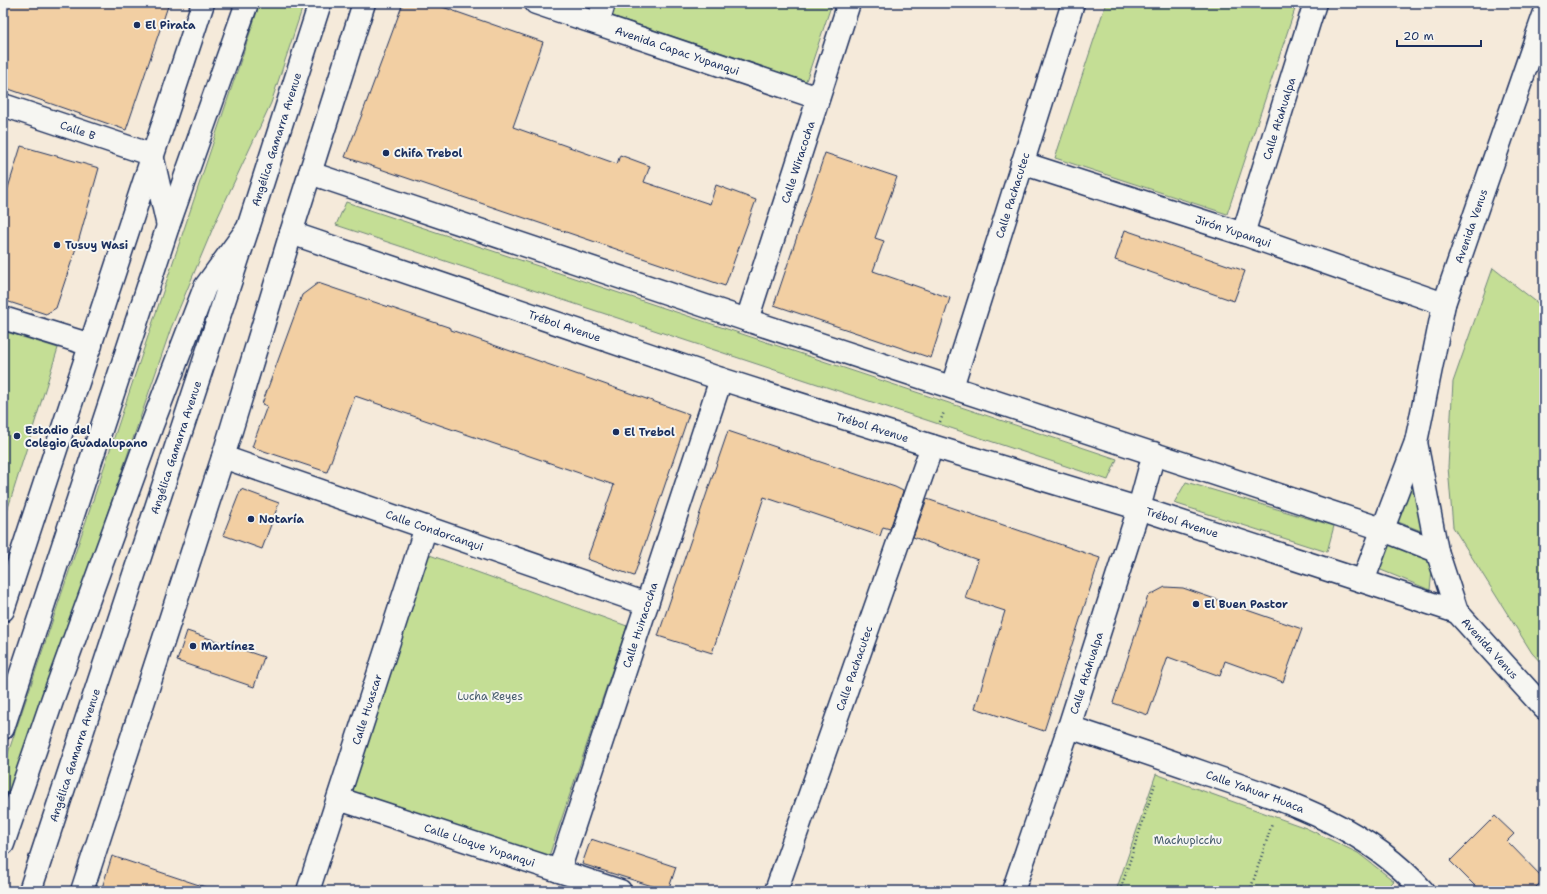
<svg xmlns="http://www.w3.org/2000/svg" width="1547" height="894" font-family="'Shantell Sans',sans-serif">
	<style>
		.green { fill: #c4de95; stroke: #70867a }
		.building { fill: #f2cfa3; stroke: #1b2f5e }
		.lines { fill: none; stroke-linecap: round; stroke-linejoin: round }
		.street-casing { stroke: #1b2f5e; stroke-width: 25 }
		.secondary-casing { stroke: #1b2f5e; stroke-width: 25 }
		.primary-casing { stroke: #1b2f5e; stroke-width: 25 }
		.highway-casing { stroke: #1b2f5e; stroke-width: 25 }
		.path { stroke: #1b2f5e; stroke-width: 2.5; stroke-dasharray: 1 3; stroke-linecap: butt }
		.street { stroke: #f6f6f2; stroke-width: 22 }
		.secondary { stroke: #f6f6f2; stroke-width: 22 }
		.primary { stroke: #f6f6f2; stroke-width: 22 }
		.highway { stroke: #f6f6f2; stroke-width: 22 }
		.poi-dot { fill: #1b2f5e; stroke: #f6f6f2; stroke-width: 1.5 }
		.labels { text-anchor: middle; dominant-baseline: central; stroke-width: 4; stroke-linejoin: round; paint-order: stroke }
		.poi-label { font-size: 11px; font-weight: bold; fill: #1b2f5e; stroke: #f6f6f2; text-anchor: start }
		.street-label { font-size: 11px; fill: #1b2f5e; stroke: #f6f6f2 }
		.park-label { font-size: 11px; fill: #455b6c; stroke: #f6f6f2 }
	</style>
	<rect width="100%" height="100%" fill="#f5eada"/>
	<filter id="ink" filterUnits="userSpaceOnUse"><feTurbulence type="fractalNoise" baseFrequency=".025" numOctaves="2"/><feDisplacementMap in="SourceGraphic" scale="8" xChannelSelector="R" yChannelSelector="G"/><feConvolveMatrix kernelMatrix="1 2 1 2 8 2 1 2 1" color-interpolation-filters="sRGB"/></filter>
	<g filter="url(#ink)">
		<!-- green -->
		<g class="green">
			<polygon points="260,3 304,3 271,103 215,223 171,328 3,818 3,768"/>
			<polygon points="616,3 832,3 806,81 612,16"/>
			<polygon points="1106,3 1297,3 1227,214 1055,158"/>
			<polygon points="346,202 1117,459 1108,480 336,225"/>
			<polygon points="1493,268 1544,308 1544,666 1532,653 1453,527 1448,467 1453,382"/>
			<polygon points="3,331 58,348 3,524"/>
			<polygon points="1413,470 1424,532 1393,520"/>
			<polygon points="1186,482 1334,526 1327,552 1174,503"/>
			<polygon points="1385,543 1433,561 1430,590 1376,568"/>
			<polygon points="424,553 627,626 549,856 345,792"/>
			<polygon points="1156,774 1306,828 1358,853 1394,881 1384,891 1116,891"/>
		</g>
		<!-- building -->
		<g class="building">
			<polygon points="3,3 169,3 126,130 3,87"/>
			<polygon points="403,3 431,3 543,42 513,127 617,164 620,155 650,166 644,182 710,204 716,185 756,200 725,286 345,157 361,117"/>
			<polygon points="21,146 99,168 79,239 56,308 46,314 3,300 3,204"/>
			<polygon points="825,153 897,177 875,238 884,241 873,271 950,298 931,358 774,305"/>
			<polygon points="1125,230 1245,271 1234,301 1115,260"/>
			<polygon points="318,283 451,328 451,330 689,414 634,576 587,559 614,485 355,396 327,472 252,447 267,406 262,404 302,295"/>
			<polygon points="728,431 895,487 903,491 890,529 883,527 880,536 764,497 712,653 658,636"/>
			<polygon points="241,489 279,503 262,549 223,535"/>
			<polygon points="927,499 1100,558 1044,731 975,708 1005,611 965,598 978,560 913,537"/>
			<polygon points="1165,587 1183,588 1302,629 1283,682 1225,661 1220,676 1168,657 1148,715 1113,703 1148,596"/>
			<polygon points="187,631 264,657 254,687 177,661"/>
			<polygon points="1495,816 1514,834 1507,841 1544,879 1532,891 1480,891 1450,861"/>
			<polygon points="591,839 676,867 668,891 582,864"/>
			<polygon points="112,856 205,887 204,891 101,891"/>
		</g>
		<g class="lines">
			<!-- street casing -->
			<g class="street-casing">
				<g id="street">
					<path id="s1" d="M536 3 818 98"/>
					<polyline points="598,23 604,3"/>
					<path id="s2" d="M3 105 152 155"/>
					<path id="s3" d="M1022 163 1243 234 1444 304"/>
					<path id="s4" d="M1243 234 1315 3"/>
					<polyline points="3,318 91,345"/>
					<path id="s5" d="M747 320 849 3"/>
					<path id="s6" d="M952 387 1073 3"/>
					<polyline points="1416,442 1437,551"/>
					<path id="s7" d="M223 457 647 604"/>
					<path id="s8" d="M1363 581 1416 442 1444 304 1544 15"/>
					<path id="s9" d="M1069 727C1115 742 1161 758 1207 774 1286 801 1366 826 1423 891"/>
					<path id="s10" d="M339 799 620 891"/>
					<path id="s11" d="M559 871 721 379"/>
					<path id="s12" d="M308 891 426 527"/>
					<path id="s13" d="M776 891 932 446"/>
					<path id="s14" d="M1013 891 1069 727 1139 508 1154 453"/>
				</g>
			</g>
			<!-- secondary casing -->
			<g class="secondary-casing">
				<g id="secondary">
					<path id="s15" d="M310 173 747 320 1373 526 1437 551 1457 612 1544 708"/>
					<path id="s16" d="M291 233 721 379 932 446 1154 513 1457 612"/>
					<polyline points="3,610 203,3"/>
					<polyline points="82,891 223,457 291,233 364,3"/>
				</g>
			</g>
			<!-- primary casing -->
			<g class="primary-casing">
				<g id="primary">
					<polyline points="152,155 168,226"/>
					<polyline points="3,728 168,226 247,3"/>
					<path id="s17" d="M30 891 248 228 320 3"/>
				</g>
			</g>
			<!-- highway casing -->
			<g class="highway-casing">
				<polyline id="highway" points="3,844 53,698 152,425 205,287 248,228"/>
			</g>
			<!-- path -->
			<g class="path">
				<polyline points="940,422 944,412"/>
				<polyline points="1120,891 1155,784"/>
				<polyline points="1250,891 1272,824"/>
			</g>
			<!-- street -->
			<use href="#street" class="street"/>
			<!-- secondary -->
			<use href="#secondary" class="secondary"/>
			<!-- primary -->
			<use href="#primary" class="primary"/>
			<!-- highway -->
			<use href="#highway" class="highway"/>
		</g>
	</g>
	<!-- markers -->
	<g class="poi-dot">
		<circle cx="137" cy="25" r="4"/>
		<circle cx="386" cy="153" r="4"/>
		<circle cx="57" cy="245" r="4"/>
		<circle cx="616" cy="432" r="4"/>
		<circle cx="17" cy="436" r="4"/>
		<circle cx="251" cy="519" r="4"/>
		<circle cx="1196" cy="604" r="4"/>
		<circle cx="193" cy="646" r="4"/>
	</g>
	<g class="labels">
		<!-- poi labels -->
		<g class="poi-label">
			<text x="145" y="25">El Pirata</text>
			<text x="394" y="153">Chifa Trebol</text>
			<text x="65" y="245">Tusuy Wasi</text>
			<text x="25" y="430">Estadio del<tspan x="25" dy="13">Colegio Guadalupano</tspan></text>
			<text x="624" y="432">El Trebol</text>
			<text x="259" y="519">Notaría</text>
			<text x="1204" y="604">El Buen Pastor</text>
			<text x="201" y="646">Martínez</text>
		</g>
		<!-- street labels -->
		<g class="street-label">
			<text stroke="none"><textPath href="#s1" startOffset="149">Avenida Capac Yupanqui</textPath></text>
			<text stroke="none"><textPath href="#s4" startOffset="121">Calle Atahualpa</textPath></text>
			<text stroke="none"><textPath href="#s2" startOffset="79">Calle B</textPath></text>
			<text stroke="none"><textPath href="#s17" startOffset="791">Angélica Gamarra Avenue</textPath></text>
			<text stroke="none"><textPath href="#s5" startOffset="166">Calle Wiracocha</textPath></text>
			<text stroke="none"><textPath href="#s6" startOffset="201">Calle Pachacutec</textPath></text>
			<text stroke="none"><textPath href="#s8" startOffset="372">Avenida Venus</textPath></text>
			<text stroke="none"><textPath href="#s3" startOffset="222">Jirón Yupanqui</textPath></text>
			<text stroke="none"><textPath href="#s16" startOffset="289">Trébol Avenue</textPath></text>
			<text stroke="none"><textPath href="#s16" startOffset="613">Trébol Avenue</textPath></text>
			<text stroke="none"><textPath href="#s17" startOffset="467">Angélica Gamarra Avenue</textPath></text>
			<text stroke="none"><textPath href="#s16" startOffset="937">Trébol Avenue</textPath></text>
			<text stroke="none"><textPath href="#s7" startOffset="224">Calle Condorcanqui</textPath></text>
			<text stroke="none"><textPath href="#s11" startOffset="259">Calle Huiracocha</textPath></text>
			<text stroke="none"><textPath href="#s15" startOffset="1302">Avenida Venus</textPath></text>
			<text stroke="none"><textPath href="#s13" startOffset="236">Calle Pachacutec</textPath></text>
			<text stroke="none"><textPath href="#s14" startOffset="230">Calle Atahualpa</textPath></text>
			<text stroke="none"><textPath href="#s12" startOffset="191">Calle Huascar</textPath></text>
			<text stroke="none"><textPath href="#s17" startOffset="143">Angélica Gamarra Avenue</textPath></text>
			<text stroke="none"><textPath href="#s9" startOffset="197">Calle Yahuar Huaca</textPath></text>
			<text stroke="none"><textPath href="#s10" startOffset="148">Calle Lloque Yupanqui</textPath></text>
		</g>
		<!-- park labels -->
		<g class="park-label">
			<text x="490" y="696">Lucha Reyes</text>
			<text x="1188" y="840">Machupicchu</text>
		</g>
	</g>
	<!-- margin -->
	<rect width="1547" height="894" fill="none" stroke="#f6f6f2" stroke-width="16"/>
	<rect x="8" y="8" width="1531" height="878" fill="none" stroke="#1b2f5e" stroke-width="1.5" filter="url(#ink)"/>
	<!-- scale -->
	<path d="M1397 40v6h84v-6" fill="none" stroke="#1b2f5e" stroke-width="2"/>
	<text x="1403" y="40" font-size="12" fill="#1b2f5e" stroke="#f6f6f2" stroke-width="3" paint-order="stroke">20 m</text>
</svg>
